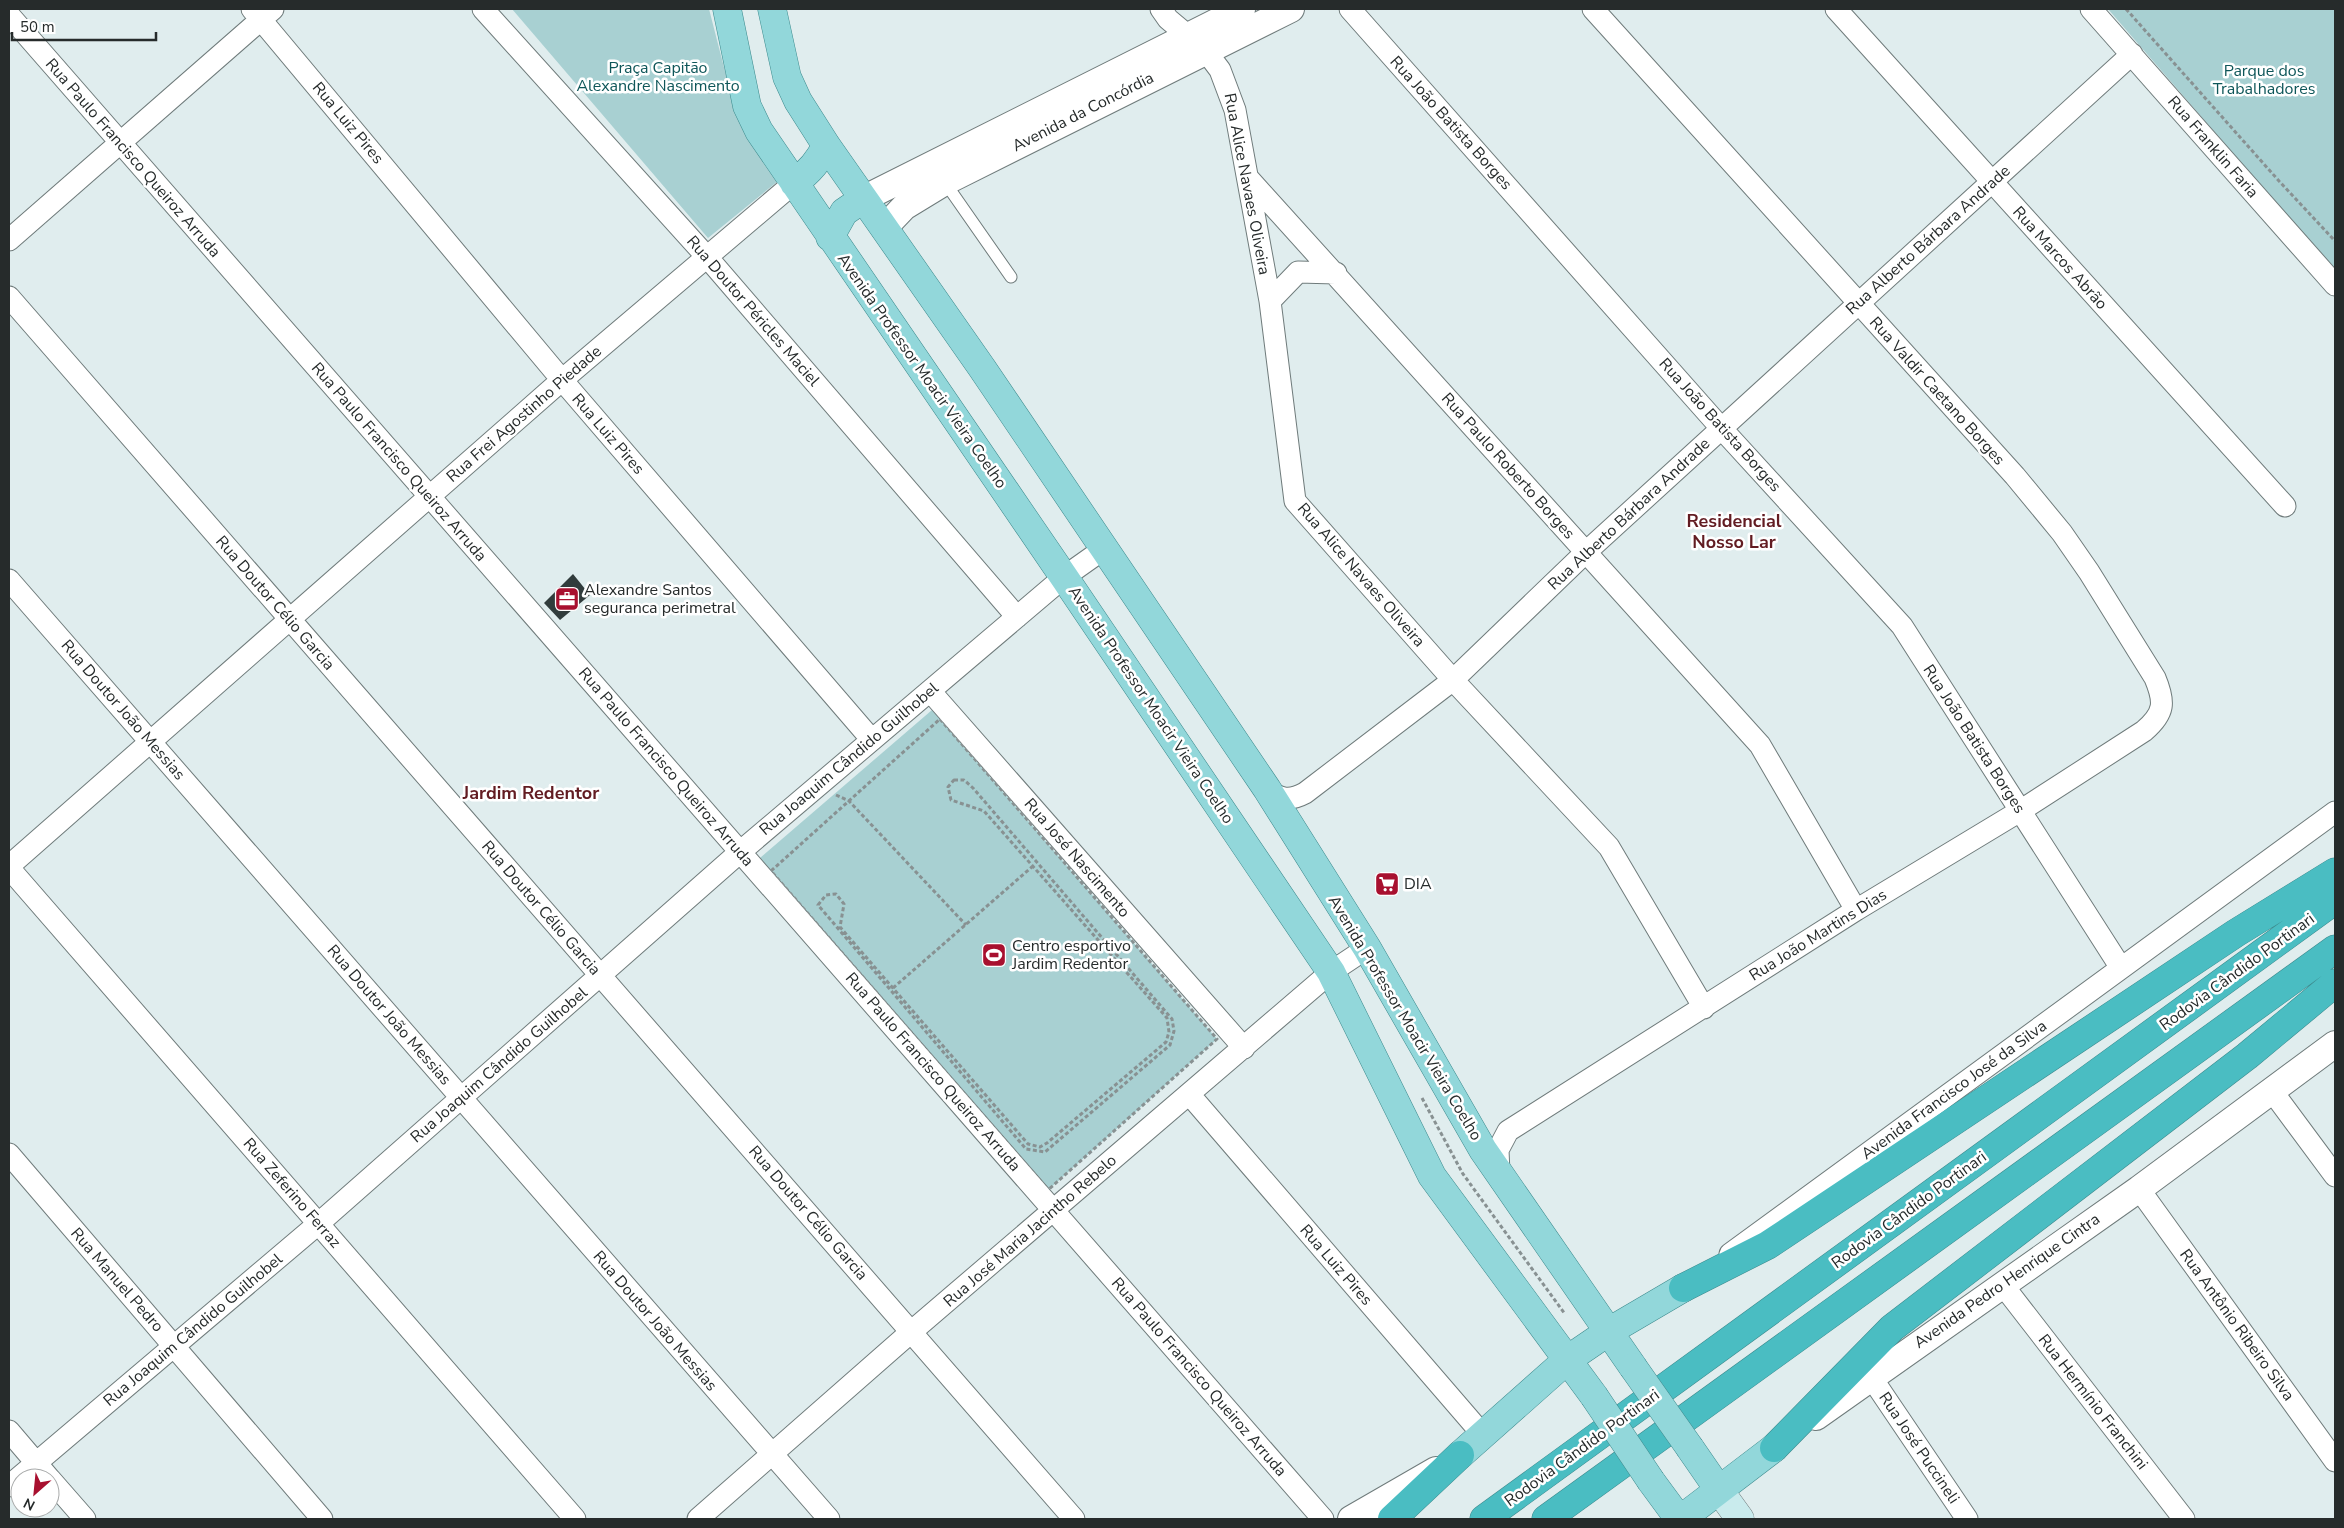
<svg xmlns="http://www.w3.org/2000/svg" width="2344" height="1528" viewBox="0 0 2344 1528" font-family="'Nunito Sans',sans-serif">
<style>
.green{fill:#a8d0d2}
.building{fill:#313c3c}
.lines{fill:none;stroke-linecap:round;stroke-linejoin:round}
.service-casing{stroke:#6f7b7b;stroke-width:13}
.minor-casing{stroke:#6f7b7b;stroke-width:23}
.tertiary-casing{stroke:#6f7b7b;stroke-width:28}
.secondary-casing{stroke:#6f7b7b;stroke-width:29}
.primary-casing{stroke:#3d8a8d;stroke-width:29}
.motorway-casing{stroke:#3d8a8d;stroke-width:29}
.path{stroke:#889192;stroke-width:3;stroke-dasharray:4 2.5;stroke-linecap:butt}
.service{stroke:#fff;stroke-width:11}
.minor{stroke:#fff;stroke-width:21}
.tertiary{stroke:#fff;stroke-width:26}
.secondary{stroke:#c9ebed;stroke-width:28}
.primary{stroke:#92d7da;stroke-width:28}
.motorway{stroke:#4abdc2;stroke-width:28}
.primary-bridge-casing{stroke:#3d8a8d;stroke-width:29;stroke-linecap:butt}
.primary-bridge{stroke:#92d7da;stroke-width:28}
.labels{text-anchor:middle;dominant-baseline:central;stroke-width:5;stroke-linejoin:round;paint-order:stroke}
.park-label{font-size:16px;fill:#0e5659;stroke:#fff}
.street-label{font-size:16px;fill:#262b2b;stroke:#fff}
.poi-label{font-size:16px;fill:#262b2b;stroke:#fff;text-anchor:start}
.neighbourhood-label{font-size:18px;font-weight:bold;fill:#621c22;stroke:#fff}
</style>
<rect width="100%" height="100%" fill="#e0edee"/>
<path class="green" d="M512,9h197l27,105 42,67 -70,57z
M2108,9h227v262z
M932,710l285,329 -169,151 -288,-332z"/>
<path class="building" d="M573,574l17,21 -30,25 -16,-17z"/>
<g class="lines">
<defs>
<path id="service" d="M944,181l67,96"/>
<path id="minor" d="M252,9l310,371 310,360
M483,9l224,248 310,360
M1161,9l7,10 37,31 15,20 15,40 35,191 25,200 158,179 156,167 95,161
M1350,9l371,419 181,198 219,342
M1836,9l449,497
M2091,9l244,276
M9,15l1314,1504
M1248,178l512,567 96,165
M9,240l264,-231
M9,297l1065,1222
M1270,301l28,-29 38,1
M9,580l820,939
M930,691l314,357
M1267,789c13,11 23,12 38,4l148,-113 132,-127 547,-499
M9,866l553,-486 232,-197
M9,868l566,651
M2272,1091l63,85
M1189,1094l294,341
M9,1154l313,365
M1499,1173l-1,-23 10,-19 348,-221 164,-99 124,-80c21,-18 21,-29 11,-53l-66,-106 -27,-39 -47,-57 -422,-467
M2139,1189l196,272
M1730,1254l605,-442
M2002,1284l182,235
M1871,1377l96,142
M9,1431l40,47
M50,1479l35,40
M9,1486l309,-262 422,-372 324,-275 41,-29
M698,1519l213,-187 420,-360 36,-24"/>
<path id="tertiary" d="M863,199l379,-190
M884,228l20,-21 41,-25 346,-173
M1816,1417l323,-228 196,-145
M1351,1519l85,-49"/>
<path id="secondary" d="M1719,1490l21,29"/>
<path id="primary" d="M727,9l20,97 12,25 305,446 267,395 101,204 162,220
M772,9l15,68 11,24 28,44 156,223 285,421 100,159 116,202 150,217
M794,183c14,-10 25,-21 32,-38
M830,237l14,-25 19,-13
M1690,1448l29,42
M1460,1455l107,-95 41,-28 75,-44
M1651,1481l28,38
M1681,1519l93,-71"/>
<path id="motorway" d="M1683,1288l85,-43 468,-312 99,-61
M1774,1448l118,-120 355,-272 88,-73
M1392,1519l68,-64
M1484,1519l851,-619
M1546,1519l789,-570"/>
</defs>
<use href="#service" class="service-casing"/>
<use href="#minor" class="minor-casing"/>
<use href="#tertiary" class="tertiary-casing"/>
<use href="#secondary" class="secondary-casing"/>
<use href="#primary" class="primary-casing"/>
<use href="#motorway" class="motorway-casing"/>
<path class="path" d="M2126,9l153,172 56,60
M940,719l277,320 -169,151 -277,-319z
M954,780h10l9,8 199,231 2,12 -4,14 -125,107 -19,-3 -208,-244 8,-10 10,-1 8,10 -4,23 188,217 12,3 7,-4 119,-101 3,-10 -2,-14 -183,-207 -33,-11 -3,-13z
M836,795l13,6 117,124
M893,988l140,-122
M1422,1098l41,76 102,140"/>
<use href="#service" class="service"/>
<use href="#minor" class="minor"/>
<use href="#tertiary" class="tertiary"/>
<use href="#secondary" class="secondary"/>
<use href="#primary" class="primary"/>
<use href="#motorway" class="motorway"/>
<defs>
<path id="primary-bridge" d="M1633,1367l57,81
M1594,1396l57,85"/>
</defs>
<use href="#primary-bridge" class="primary-bridge-casing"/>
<use href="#primary-bridge" class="primary-bridge"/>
</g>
<defs>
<symbol id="office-square" viewBox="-11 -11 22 22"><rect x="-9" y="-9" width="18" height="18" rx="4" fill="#a8102f" stroke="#fff"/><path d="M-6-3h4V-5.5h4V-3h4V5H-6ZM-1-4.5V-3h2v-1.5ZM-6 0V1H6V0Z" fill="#fff"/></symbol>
<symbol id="supermarket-square" viewBox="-11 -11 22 22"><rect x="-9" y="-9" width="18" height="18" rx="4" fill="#a8102f" stroke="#fff"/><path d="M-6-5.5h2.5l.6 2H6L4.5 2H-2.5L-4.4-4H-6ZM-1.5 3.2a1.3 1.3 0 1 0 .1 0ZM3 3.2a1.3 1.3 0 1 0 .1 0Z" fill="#fff"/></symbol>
<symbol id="stadium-square" viewBox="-11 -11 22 22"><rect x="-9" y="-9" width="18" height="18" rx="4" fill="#a8102f" stroke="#fff"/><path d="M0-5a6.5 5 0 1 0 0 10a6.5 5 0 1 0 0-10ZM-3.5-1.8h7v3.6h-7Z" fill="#fff"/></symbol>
</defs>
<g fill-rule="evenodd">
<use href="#office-square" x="553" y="585" width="28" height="28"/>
<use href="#supermarket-square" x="1373" y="870" width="28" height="28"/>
<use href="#stadium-square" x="980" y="941" width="28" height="28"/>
</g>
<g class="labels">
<g class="park-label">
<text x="658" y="68">Praça Capitão<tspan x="658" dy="18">Alexandre Nascimento</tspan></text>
<text x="2264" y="71">Parque dos<tspan x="2264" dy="18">Trabalhadores</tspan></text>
</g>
<g class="street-label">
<text transform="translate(1083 112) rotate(-27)">Avenida da Concórdia</text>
<text transform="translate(348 123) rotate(50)">Rua Luiz Pires</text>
<text transform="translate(1451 123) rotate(48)">Rua João Batista Borges</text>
<text transform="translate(2213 147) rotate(49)">Rua Franklin Faria</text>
<text transform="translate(133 158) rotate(49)">Rua Paulo Francisco Queiroz Arruda</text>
<text transform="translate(1247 184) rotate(79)">Rua Alice Navaes Oliveira</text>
<text transform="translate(1928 240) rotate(-42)">Rua Alberto Bárbara Andrade</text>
<text transform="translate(2060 258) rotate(48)">Rua Marcos Abrão</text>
<text transform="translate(753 311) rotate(49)">Rua Doutor Péricles Maciel</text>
<text transform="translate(922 371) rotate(55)">Avenida Professor Moacir Vieira Coelho</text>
<text transform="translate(1937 391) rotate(48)">Rua Valdir Caetano Borges</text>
<text transform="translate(524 414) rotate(-41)">Rua Frei Agostinho Piedade</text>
<text transform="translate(1720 425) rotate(48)">Rua João Batista Borges</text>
<text transform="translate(608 434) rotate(49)">Rua Luiz Pires</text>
<text transform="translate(399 462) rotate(49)">Rua Paulo Francisco Queiroz Arruda</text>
<text transform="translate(1508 466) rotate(48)">Rua Paulo Roberto Borges</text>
<text transform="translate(1629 514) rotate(-43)">Rua Alberto Bárbara Andrade</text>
<text transform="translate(1361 575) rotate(49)">Rua Alice Navaes Oliveira</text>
<text transform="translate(275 603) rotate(49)">Rua Doutor Célio Garcia</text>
<text transform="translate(1151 705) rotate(56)">Avenida Professor Moacir Vieira Coelho</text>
<text transform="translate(123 710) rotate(49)">Rua Doutor João Messias</text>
<text transform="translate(1974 739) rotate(57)">Rua João Batista Borges</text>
<text transform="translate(849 759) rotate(-40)">Rua Joaquim Cândido Guilhobel</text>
<text transform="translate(666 767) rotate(49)">Rua Paulo Francisco Queiroz Arruda</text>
<text transform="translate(1077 858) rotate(49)">Rua José Nascimento</text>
<text transform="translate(541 908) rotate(49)">Rua Doutor Célio Garcia</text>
<text transform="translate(1818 935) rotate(-32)">Rua João Martins Dias</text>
<text transform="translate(2237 972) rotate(-36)">Rodovia Cândido Portinari</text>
<text transform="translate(389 1015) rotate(49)">Rua Doutor João Messias</text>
<text transform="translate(1405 1018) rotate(59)">Avenida Professor Moacir Vieira Coelho</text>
<text transform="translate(499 1065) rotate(-41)">Rua Joaquim Cândido Guilhobel</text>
<text transform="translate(933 1072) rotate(49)">Rua Paulo Francisco Queiroz Arruda</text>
<text transform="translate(1954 1090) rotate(-36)">Avenida Francisco José da Silva</text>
<text transform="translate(292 1193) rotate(49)">Rua Zeferino Ferraz</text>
<text transform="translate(1909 1210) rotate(-36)">Rodovia Cândido Portinari</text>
<text transform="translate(808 1213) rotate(49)">Rua Doutor Célio Garcia</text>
<text transform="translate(1030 1231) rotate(-41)">Rua José Maria Jacintho Rebelo</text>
<text transform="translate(1336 1265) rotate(49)">Rua Luiz Pires</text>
<text transform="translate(117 1280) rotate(49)">Rua Manuel Pedro</text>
<text transform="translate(2007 1281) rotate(-35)">Avenida Pedro Henrique Cintra</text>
<text transform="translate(655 1321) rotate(49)">Rua Doutor João Messias</text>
<text transform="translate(2237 1325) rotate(54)">Rua Antônio Ribeiro Silva</text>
<text transform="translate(193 1330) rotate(-40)">Rua Joaquim Cândido Guilhobel</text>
<text transform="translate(1199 1377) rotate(49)">Rua Paulo Francisco Queiroz Arruda</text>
<text transform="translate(2093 1402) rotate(52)">Rua Hermínio Franchini</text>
<text transform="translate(1582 1448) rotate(-36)">Rodovia Cândido Portinari</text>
<text transform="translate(1919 1448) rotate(56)">Rua José Puccineli</text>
</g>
<g class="poi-label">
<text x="584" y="590">Alexandre Santos<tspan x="584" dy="18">seguranca perimetral</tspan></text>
<text x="1404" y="884">DIA</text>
<text x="1012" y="946">Centro esportivo<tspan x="1012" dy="18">Jardim Redentor</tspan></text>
</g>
<g class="neighbourhood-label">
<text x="1734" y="521">Residencial<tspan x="1734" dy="21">Nosso Lar</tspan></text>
<text x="531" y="793">Jardim Redentor</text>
</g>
</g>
<rect width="2344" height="1528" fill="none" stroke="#262b2b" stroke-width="20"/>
<g transform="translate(35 1493) rotate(207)"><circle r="24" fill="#ffffff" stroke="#a8aaaa"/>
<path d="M0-4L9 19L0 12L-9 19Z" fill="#a8102f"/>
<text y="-8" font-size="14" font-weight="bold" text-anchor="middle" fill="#262b2b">N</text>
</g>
<path d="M12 32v8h144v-8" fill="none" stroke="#262b2b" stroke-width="2.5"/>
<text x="20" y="32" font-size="15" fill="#262b2b" stroke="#ffffff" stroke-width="4" paint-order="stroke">50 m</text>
</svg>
